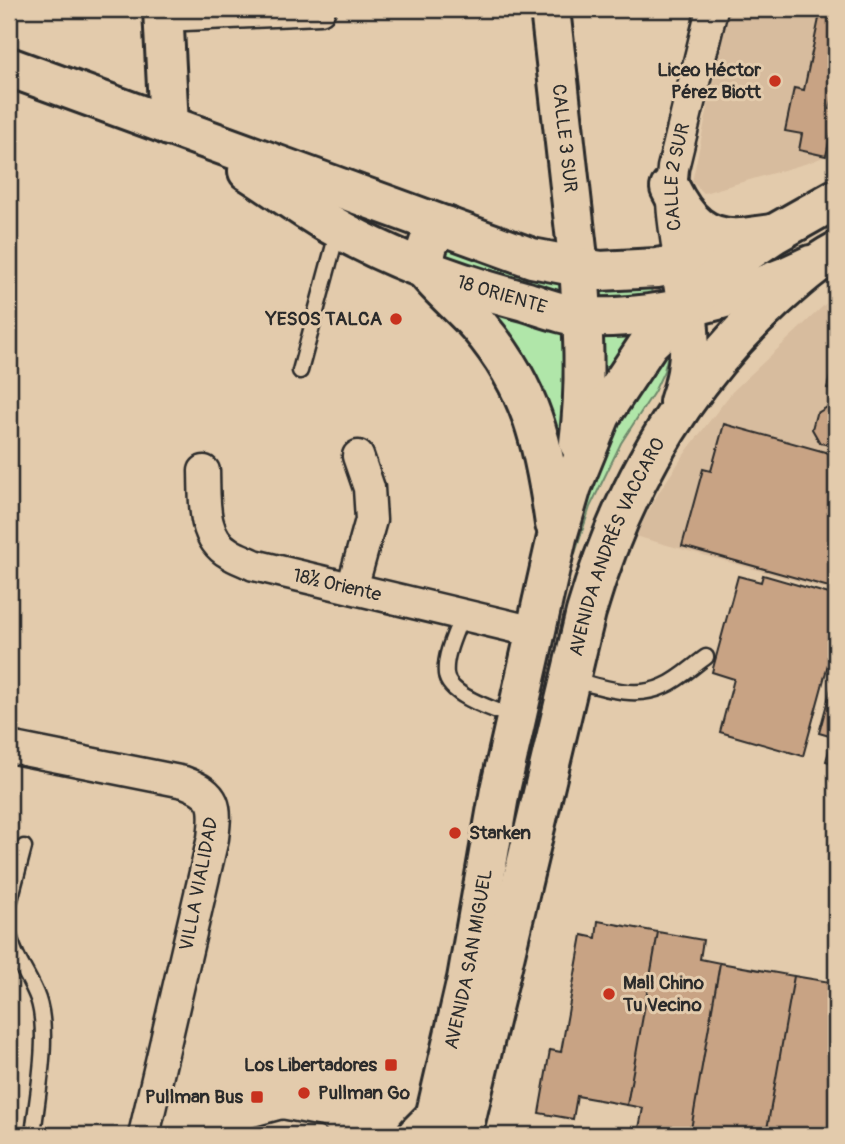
<svg xmlns="http://www.w3.org/2000/svg" width="845" height="1144" viewBox="0 0 845 1144" font-family="Pangolin,sans-serif">
<style>
.built{fill:#d7bc9e}
.green{fill:#b0e6a9;stroke:#6e886a;stroke-width:2}
.building{fill:#c8a384;stroke:#2b2b2b;stroke-width:2}
.lines{fill:none;stroke-linecap:round;stroke-linejoin:round}
.lane-casing{stroke:#2b2b2b;stroke-width:19}
.street-casing{stroke:#2b2b2b;stroke-width:35}
.secondary-casing{stroke:#2b2b2b;stroke-width:44}
.primary-casing{stroke:#2b2b2b;stroke-width:44}
.highway-casing{stroke:#2b2b2b;stroke-width:44}
.lane{stroke:#e3cbac;stroke-width:14}
.street{stroke:#e3cbac;stroke-width:30}
.secondary{stroke:#e3cbac;stroke-width:38}
.primary{stroke:#e3cbac;stroke-width:38}
.highway{stroke:#e3cbac;stroke-width:38}
.poi-dot{fill:#c8321e;stroke:#e3cbac;stroke-width:2.5}
.labels{text-anchor:middle;dominant-baseline:central;stroke-width:6;stroke-linejoin:round;paint-order:stroke}
.poi-label{font-size:19px;font-weight:bold;fill:#2b2b2b;stroke:#e3cbac;text-anchor:end}
.street-label{font-size:19px;fill:#2b2b2b;stroke:#e3cbac}
</style>
<rect width="100%" height="100%" fill="#e3cbac"/>
<filter id="ink" filterUnits="userSpaceOnUse"><feTurbulence type="fractalNoise" baseFrequency=".0143" numOctaves="2"/><feDisplacementMap in="SourceGraphic" scale="14" xChannelSelector="R" yChannelSelector="G"/><feConvolveMatrix kernelMatrix="1 2 1 2 8 2 1 2 1" color-interpolation-filters="sRGB"/></filter>
<g filter="url(#ink)">
<path class="built" d="M729,9h107v143l-28,11 -104,30 -12,-11z
M836,294v298l-201,-56 24,-44 29,-43 44,-57z"/>
<path class="green" d="M439,243l211,39 4,25 -61,81 -29,33 -5,19 -129,-185z
M673,334l-9,37 -10,21 -33,51 -31,64 -21,65 22,-108z"/>
<path class="building" d="M821,9h15v73l-6,27 6,2 -10,45 -27,-6 3,-16 -17,-3 9,-43 10,2z
M836,354v37l-9,-3z
M829,406h7l-1,40 -15,-3 -8,-14 4,-15z
M724,424l112,31v134l-154,-43 21,-77 8,2z
M763,575l73,21v39l-33,121 -83,-24 14,-53 -22,-7 26,-96 23,6z
M836,670v94l-10,-3 7,-24 -14,-4z
M598,921l60,11 -31,173 -50,-9 -4,23 -34,-6 11,-63 11,2 21,-117 14,3z
M658,932l45,8 -3,19 20,4 -30,172 -52,-2 5,-25 -16,-3z
M720,963l74,13 -28,159h-76z
M794,976l42,7v152h-70z"/>
<g class="lines">
<defs>
<path id="lane" d="M300,371l38,-141
M462,615c-6,17 -18,40 -16,59 2,22 49,36 68,43
M571,679c30,8 64,21 93,7 15,-6 29,-20 42,-29
M9,904l15,-57
M9,934c4,23 21,42 29,65 12,35 -1,98 -5,136
M257,1135l26,-7 36,7"/>
<g id="street">
<path d="M163,16l157,-7"/>
<path id="s1" d="M680,264c-5,-33 -11,-64 -7,-96l39,-159"/>
<path d="M204,471c1,27 -3,66 25,82 7,5 17,8 25,12l281,67"/>
<path d="M352,588l19,-68 -2,-32 -11,-32"/>
<path d="M9,747l175,35c33,12 33,24 29,56l-69,297"/>
</g>
<g id="secondary">
<path d="M163,9l6,117"/>
<path id="s2" d="M550,9l29,258"/>
<path d="M9,67l523,191 68,13 57,-3 23,-4 62,-26 30,-4"/>
<path id="s3" d="M248,171c27,17 53,36 80,52 61,36 128,60 196,78 20,6 42,15 62,16 73,3 160,-20 225,-52"/>
<path d="M670,188c16,32 34,53 72,50"/>
</g>
<g id="primary">
<path d="M446,226c-19,11 -21,23 -21,44 16,20 36,36 53,55 54,63 66,120 77,199"/>
<path d="M579,267c4,58 8,118 0,176"/>
<path d="M679,402c18,-49 9,-88 1,-138"/>
<path id="s4" d="M431,1135l36,-156 33,-189 57,-253 15,-51 29,-71 48,-72 38,-36 42,-43 45,-30 62,-35"/>
<path id="s5" d="M462,1135l124,-523c35,-120 94,-225 187,-311 19,-17 40,-37 63,-49"/>
</g>
<path id="highway" d="M417,1135l18,-18"/>
</defs>
<use href="#lane" class="lane-casing"/>
<use href="#street" class="street-casing"/>
<use href="#secondary" class="secondary-casing"/>
<use href="#primary" class="primary-casing"/>
<use href="#highway" class="highway-casing"/>
<use href="#lane" class="lane"/>
<use href="#street" class="street"/>
<use href="#secondary" class="secondary"/>
<use href="#primary" class="primary"/>
<use href="#highway" class="highway"/>
</g>
</g>
<g class="poi-dot">
<circle cx="775" cy="81" r="7"/>
<circle cx="396" cy="319" r="7"/>
<circle cx="455" cy="833" r="7"/>
<circle cx="609" cy="994" r="7"/>
<rect x="384" y="1058" width="14" height="14" rx="3.5"/>
<circle cx="304" cy="1093" r="7"/>
<rect x="250" y="1090" width="14" height="14" rx="3.5"/>
</g>
<g class="labels">
<g class="poi-label">
<text x="761" y="70">Liceo Héctor<tspan x="761" dy="22">Pérez Biott</tspan></text>
<text x="382" y="319">YESOS TALCA</text>
<text x="469" y="833" text-anchor="start">Starken</text>
<text x="623" y="983" text-anchor="start">Mall Chino<tspan x="623" dy="22">Tu Vecino</tspan></text>
<text x="377" y="1065">Los Libertadores</text>
<text x="318" y="1093" text-anchor="start">Pullman Go</text>
<text x="243" y="1097">Pullman Bus</text>
</g>
<g class="street-label">
<text stroke="none"><textPath href="#s2" startOffset="130">CALLE 3 SUR</textPath></text>
<text stroke="none"><textPath href="#s1" startOffset="88">CALLE 2 SUR</textPath></text>
<text stroke="none"><textPath href="#s3" startOffset="284">18 ORIENTE</textPath></text>
<text stroke="none"><textPath href="#s5" startOffset="609">AVENIDA ANDRÉS VACCARO</textPath></text>
<text transform="translate(337 585) rotate(13)">18½ Oriente</text>
<text transform="translate(199 884) rotate(-79)">VILLA VIALIDAD</text>
<text stroke="none"><textPath href="#s4" startOffset="180">AVENIDA SAN MIGUEL</textPath></text>
</g>
</g>
<rect width="845" height="1144" fill="none" stroke="#e3cbac" stroke-width="35"/>
<rect x="18" y="18" width="810" height="1109" fill="none" stroke="#2b2b2b" stroke-width="2.5" filter="url(#ink)"/>
</svg>
